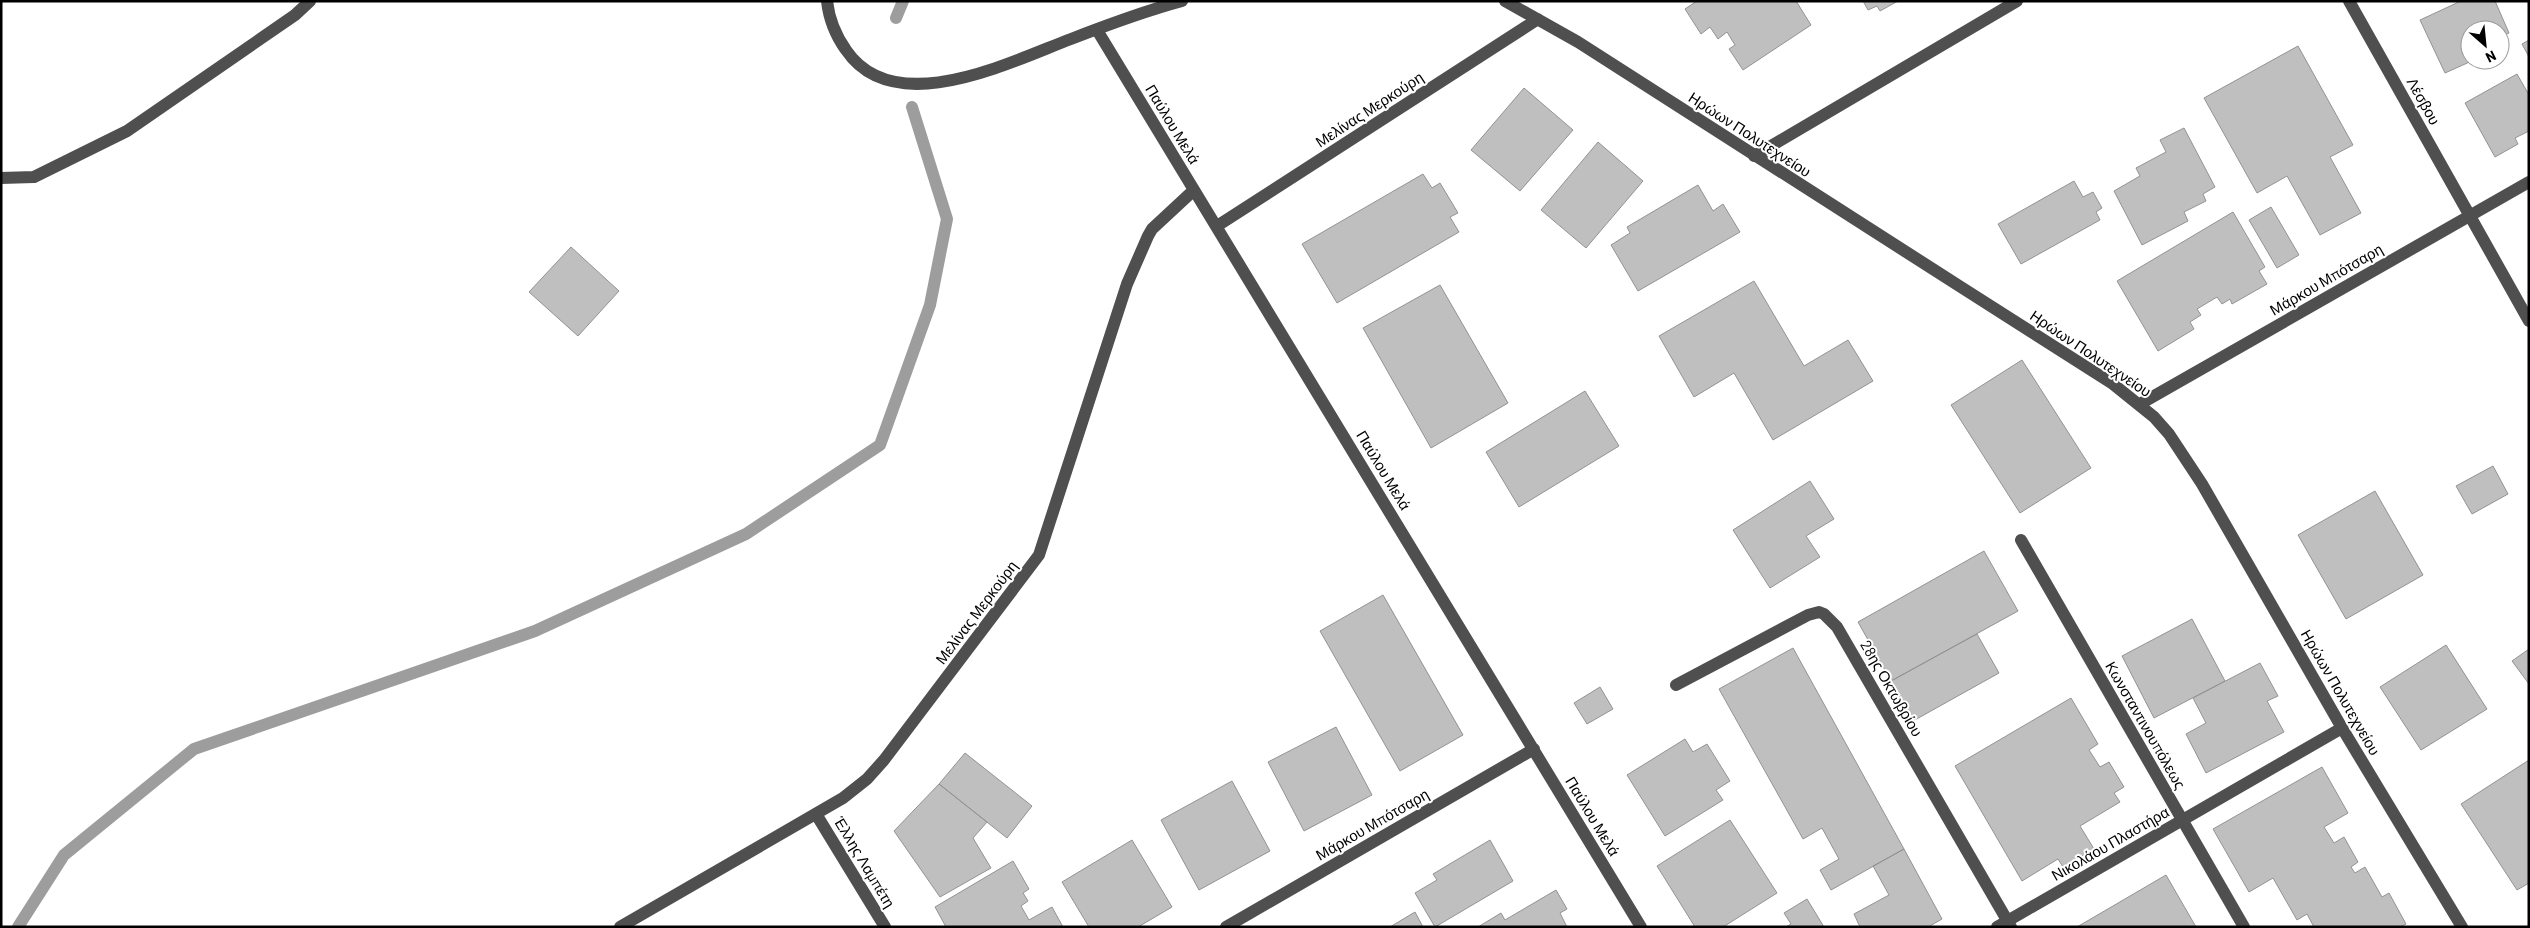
<svg xmlns="http://www.w3.org/2000/svg" width="2530" height="928" viewBox="0 0 2530 928" font-family="Barlow,sans-serif">
<style>
.lines{fill:none;stroke-linecap:round;stroke-linejoin:round}
.stream{stroke:#9d9d9d;stroke-width:12}
.building{fill:#bfbfbf;stroke:#939393}
.minor{stroke:#4f4f4f;stroke-width:12}
.labels{text-anchor:middle;dominant-baseline:central;stroke-width:4;stroke-linejoin:round;paint-order:stroke}
.street-label{font-size:15px;fill:#000;stroke:#fff}
</style>
<rect width="100%" height="100%" fill="#fff"/>
<g class="lines">
<path class="stream" d="M896,18l7,-17
M18,927l46,-72 130,-106 341,-118 211,-97 134,-89 50,-140 17,-86 -35,-112"/>
</g>
<path class="building" d="M1697,1h99l15,24 -68,45 -14,-21 6,-4 -8,-13 -9,7 -8,-12 -9,7 -16,-25z
M1863,1h35l-18,10 -3,-5 -9,4z
M2461,1h34l14,32 -9,4v-7h-30v30h4l-29,13 -25,-53z
M2529,40v17l-7,-13z
M2298,46l55,99 -23,12 31,56 -41,22 -33,-59 -30,17 -53,-95z
M2517,74l12,21v36l-14,7 3,6 -23,13 -30,-54z
M1524,88l49,42 -53,61 -49,-41z
M2184,128l31,59 -12,7 3,7 -22,11 4,9 -46,24 -28,-54 26,-15 -4,-8 30,-16 -6,-12z
M1598,142l45,39 -57,67 -45,-38z
M1423,174l9,14 8,-5 18,30 -8,4 9,15 -122,71 -35,-59z
M2074,181l9,16 10,-5 9,16 -6,4 4,8 -79,44 -23,-40z
M1698,185l15,26 10,-7 17,28 -102,59 -27,-46 19,-12 -3,-6z
M2271,207l28,48 -22,13 -28,-48z
M2233,212l32,55 -6,4 8,13 -35,20 -2,-5 -8,5 -5,-7 -20,12 4,6 -11,7 4,7 -36,22 -41,-70z
M571,247l48,44 -41,45 -49,-44z
M1754,281l50,85 44,-26 25,41 -100,59 -39,-67 -40,24 -35,-61z
M1440,285l68,118 -77,45 -68,-120z
M2022,360l69,108 -71,45 -69,-108z
M1585,391l34,55 -100,61 -33,-55z
M2493,466l15,28 -36,20 -16,-28z
M1810,481l24,38 -28,17 14,21 -50,31 -37,-58z
M2375,491l48,84 -77,44 -48,-84z
M1984,551l34,60 -127,70 -33,-59z
M1383,595l80,140 -63,36 -80,-140z
M2192,619l33,62 -71,37 -32,-62z
M1977,634l22,39 -86,48 -22,-40z
M2446,645l41,64 -66,41 -41,-63z
M1793,648l111,201 -73,41 -11,-20 19,-11 -17,-31 -19,11 -84,-150z
M2529,649v35l-17,-23z
M2260,663l18,33 -11,5 17,31 -78,41 -20,-39 20,-11 -13,-25z
M1600,687l13,22 -26,15 -13,-21z
M2071,698l27,46 -9,6 11,17 9,-5 15,25 -10,6 6,9 -40,24 14,23 -31,18 -5,-8 -36,22 -67,-115z
M1336,727l36,68 -68,36 -36,-69z
M1685,739l8,13 14,-8 23,37 -14,9 7,10 -58,36 -38,-61z
M965,753l67,53 -25,32 -68,-54z
M2529,760v123l-12,7 -56,-86z
M2322,767l26,46 -24,14 10,16 10,-6 14,25 -7,5 4,6 10,-6 17,30 7,-4 17,31 -6,3h-86l-7,-13 -10,6 -24,-42 -24,14 -36,-63z
M1232,781l38,70 -71,39 -38,-70z
M939,784l48,38 -14,16 18,30 -51,29 -46,-66z
M1730,820l47,73 -54,34h-28l-38,-61z
M1132,840l40,67 -34,20h-49l-27,-45z
M1490,840l23,41 -78,46 -20,-34 22,-13 -4,-6z
M1904,849l38,70 -14,8h-68l-6,-13 35,-19 -16,-29z
M1013,861l16,28 -6,4 5,8 -7,5 8,14 23,-13 11,20h-117l-11,-20z
M2166,875l30,52h-119z
M1556,890l11,19 -7,4 7,14h-89l23,-14 4,7z
M1807,899l17,28h-38l5,-3 -7,-11z
M1415,912l8,15h-33z"/>
<g class="lines">
<path class="minor" d="M827,1c2,18 9,35 19,49 48,71 164,12 225,-11 36,-14 74,-28 111,-38
M1505,1l73,41 386,247 149,95 41,33 15,17 33,50 140,244 120,199
M2349,1l180,320
M1097,30l544,897
M1754,156l263,-155
M1,178l33,-1 93,-46 168,-116 15,-14
M1217,226l321,-207
M2140,404l389,-222
M2021,540l223,387
M1676,685l132,-70 11,-3 5,2 13,13 174,300
M816,814l69,113
M620,927l223,-129 24,-19 17,-19 155,-205 88,-271 21,-48 4,-7 42,-39
M1226,927l308,-178
M1997,927l345,-199"/>
</g>
<g class="labels">
<g class="street-label">
<text transform="translate(2424 101) rotate(61)">Λέσβου</text>
<text transform="translate(1369 109) rotate(-33)">Μελίνας Μερκούρη</text>
<text transform="translate(1173 124) rotate(59)">Παύλου Μελά</text>
<text transform="translate(1750 134) rotate(33)">Ηρώων Πολυτεχνείου</text>
<text transform="translate(2326 279) rotate(-30)">Μάρκου Μπότσαρη</text>
<text transform="translate(2091 353) rotate(34)">Ηρώων Πολυτεχνείου</text>
<text transform="translate(1384 470) rotate(59)">Παύλου Μελά</text>
<text transform="translate(976 612) rotate(-53)">Μελίνας Μερκούρη</text>
<text transform="translate(1892 688) rotate(60)">28ης Οκτωβρίου</text>
<text transform="translate(2341 692) rotate(60)">Ηρώων Πολυτεχνείου</text>
<text transform="translate(2146 725) rotate(60)">Κωνσταντινουπόλεως</text>
<text transform="translate(1593 816) rotate(59)">Παύλου Μελά</text>
<text transform="translate(1372 824) rotate(-30)">Μάρκου Μπότσαρη</text>
<text transform="translate(2110 843) rotate(-30)">Νικολάου Πλαστήρα</text>
<text transform="translate(865 862) rotate(59)">Έλλης Λαμπέτη</text>
</g>
</g>
<rect width="2530" height="928" fill="none" stroke="#000000" stroke-width="5"/>
<g transform="translate(2485 45) rotate(153)"><circle r="24" fill="#ffffff" stroke="#999999"/>
<path d="M0-4L9 19L0 12L-9 19Z" fill="#000000"/>
<text y="-8" font-size="14" font-weight="bold" text-anchor="middle" fill="#000000">N</text>
</g>
</svg>
